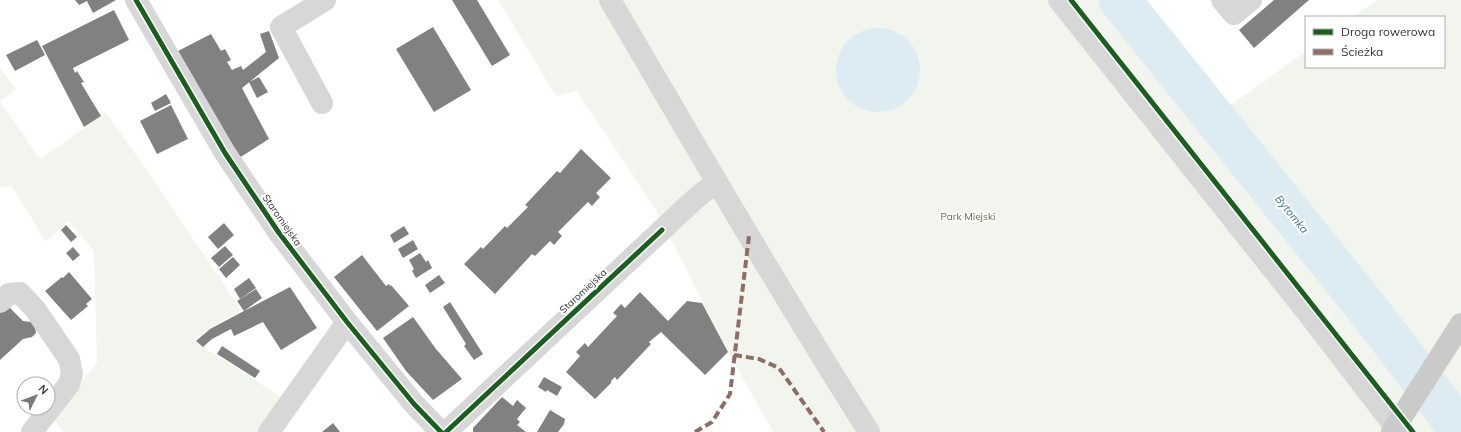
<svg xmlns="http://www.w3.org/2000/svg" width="1461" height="432" viewBox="0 0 1461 432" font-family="Mulish,sans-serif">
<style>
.green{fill:#f1f5ed}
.water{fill:#ddebf3}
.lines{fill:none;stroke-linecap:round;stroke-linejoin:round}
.river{stroke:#ddebf3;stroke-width:42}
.building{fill:#818181}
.minor{stroke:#d7d7d7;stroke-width:22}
.major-bridge{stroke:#cacaca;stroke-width:22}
.quiet{stroke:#8d6e63;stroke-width:4;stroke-dasharray:8 4;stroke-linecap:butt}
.cycleway-casing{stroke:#fff;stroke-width:8}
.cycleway{stroke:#1b5e20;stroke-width:5}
.labels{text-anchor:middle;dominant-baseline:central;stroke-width:4;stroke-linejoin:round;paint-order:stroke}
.park-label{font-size:10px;fill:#56703f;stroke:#fff}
.street-label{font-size:10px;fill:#333;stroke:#fff}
.water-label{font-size:11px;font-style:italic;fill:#3f7597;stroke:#fff}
</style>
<rect width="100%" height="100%" fill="#fff"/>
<path class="green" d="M498,0h603l233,295 105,137h-666l-41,-73 -75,-147 -80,-121 -21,5z
M1377,0h84v408l-237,-298 82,-59v16h138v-50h-91z
M0,68l16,21 -16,12 40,58 66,-46 48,67 87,130 -33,18 -14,13 87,56 -24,35h-193l-12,-15 45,-54 -3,-112 -26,-30 -22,21 -35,-57 -11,3z"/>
<path class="water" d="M836 70a42 42 0 1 1 84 0a42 42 0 1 1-84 0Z"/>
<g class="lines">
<path class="river" d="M1120,0l249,311 92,120"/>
</g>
<path class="building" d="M75,0h41l-23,13 -6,-12 -8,4z
M452,0h25l33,55 -18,11z
M1274,0h35l-55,48 -15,-18z
M114,10l15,30 -56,28 2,5 2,-2 7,11 -3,1 20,33 -17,11 -42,-81z
M433,27l38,63 -37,22 -38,-63z
M269,31l10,27 -37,30 27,51 -30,19 -61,-107 33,-17 10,17 4,-2 6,11 -4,2 5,8 9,-4 2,4 23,-18 -6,-18z
M37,40l8,15 -30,16 -9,-16z
M259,77l9,15 -11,6 -8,-16z
M166,94l5,9 -16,8 -4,-8z
M171,105l17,34 -31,15 -17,-33z
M581,149l30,29 -15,15 4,4 -8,9 -4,-4 -30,30 4,4 -8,9 -4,-4 -15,15 -3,-2 -37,40 -31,-30 17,-17 2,2 22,-23 2,2 21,-21 -3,-2 32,-34 3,2z
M224,223l10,12 -16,14 -10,-12z
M66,225l11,12 -6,5 -10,-12z
M404,226l5,8 -15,9 -4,-8z
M413,240l5,9 -15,9 -5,-9z
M225,246l8,9 -14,12 -8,-9z
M73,247l7,8 -7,6 -7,-8z
M420,253l6,9 2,-2 4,8 -16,10 -4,-7 2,-2 -5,-9z
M362,255l24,31 3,-2 1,2 1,-1 18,21 -32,25 -43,-54z
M233,257l7,8 -14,13 -7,-9z
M69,272l23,27 -6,5 2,2 -17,14 -26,-29 17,-14 1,1z
M439,275l6,8 -15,10 -5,-8z
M249,278l7,10 -16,11 -6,-10z
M290,287l27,41 -36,22 -18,-28 -29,14 -3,-7 -19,10 -9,8 -7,-6 14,-12 34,-18 -7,-10 19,-12 6,9 -18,13z
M640,292l28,29 19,-20 15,2 26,49 -23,23 -44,-43 -12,10 2,2 -34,36 -2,-3 -4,4v2l-16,16 -29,-27 14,-16 -4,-4 9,-9 3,4 29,-31 -4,-3 8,-9 4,4z
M450,302l33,52 -9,6 -10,-14 2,-2 -23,-37z
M6,304l17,17 8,1 4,5 1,6 -4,4 -9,2 -23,21v-50z
M413,317l23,32 26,30 -29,21 -27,-29 -23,-33z
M222,346l38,25 -5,7 -38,-24z
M544,377l18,10 -5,9 -10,-6 -1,2 -8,-5z
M502,397l11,9 4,-6 9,8 -9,11 3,3 -3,3 9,7h-53v-4z
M550,410l15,9 -1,5 -6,8h-21z
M333,423l7,9h-18z"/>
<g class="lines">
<path class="minor" d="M136,0l89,153 54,80 68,89 67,82 27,28
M610,0c85,145 169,290 259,432
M1059,0l251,316 89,116
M1222,0l12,14 17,-14
M322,103l-41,-76 44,-27
M0,302l9,-8 11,-1 15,16 34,50 3,14 -3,11 -37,48
M269,432l78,-110
M446,432l249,-233 21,-17"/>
<path class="major-bridge" d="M1392,432l69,-108"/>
<path class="quiet" d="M734,355l25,4 20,9 45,64
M695,432l17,-10 18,-28 19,-158"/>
<defs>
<path id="cycleway" d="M136,0l89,153 54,80 68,89 67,82 27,28
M1071,0l342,432
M446,432l216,-202"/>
</defs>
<use href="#cycleway" class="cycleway-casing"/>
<use href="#cycleway" class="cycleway"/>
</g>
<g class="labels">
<g class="park-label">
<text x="968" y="216">Park Miejski</text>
</g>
<g class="street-label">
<text transform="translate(282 220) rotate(55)">Staromiejska</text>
<text transform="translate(583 291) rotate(-43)">Staromiejska</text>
</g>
<g class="water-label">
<text transform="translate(1292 214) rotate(51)">Bytomka</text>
</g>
</g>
<rect x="1305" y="16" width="140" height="52" fill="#ffffff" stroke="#adadad"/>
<rect x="1313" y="29" width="20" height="6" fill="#1b5e20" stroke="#adadad"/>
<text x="1341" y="36" font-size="12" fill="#333333">Droga rowerowa</text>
<rect x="1313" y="49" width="20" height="6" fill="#8d6e63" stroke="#adadad"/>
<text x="1341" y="56" font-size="12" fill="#333333">Ścieżka</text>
<g transform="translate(36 396) rotate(48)"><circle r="19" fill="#ffffff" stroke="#adadad"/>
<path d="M0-3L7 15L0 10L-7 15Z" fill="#7a7a7a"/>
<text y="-6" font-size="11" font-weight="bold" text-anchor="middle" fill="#333333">N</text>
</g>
</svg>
